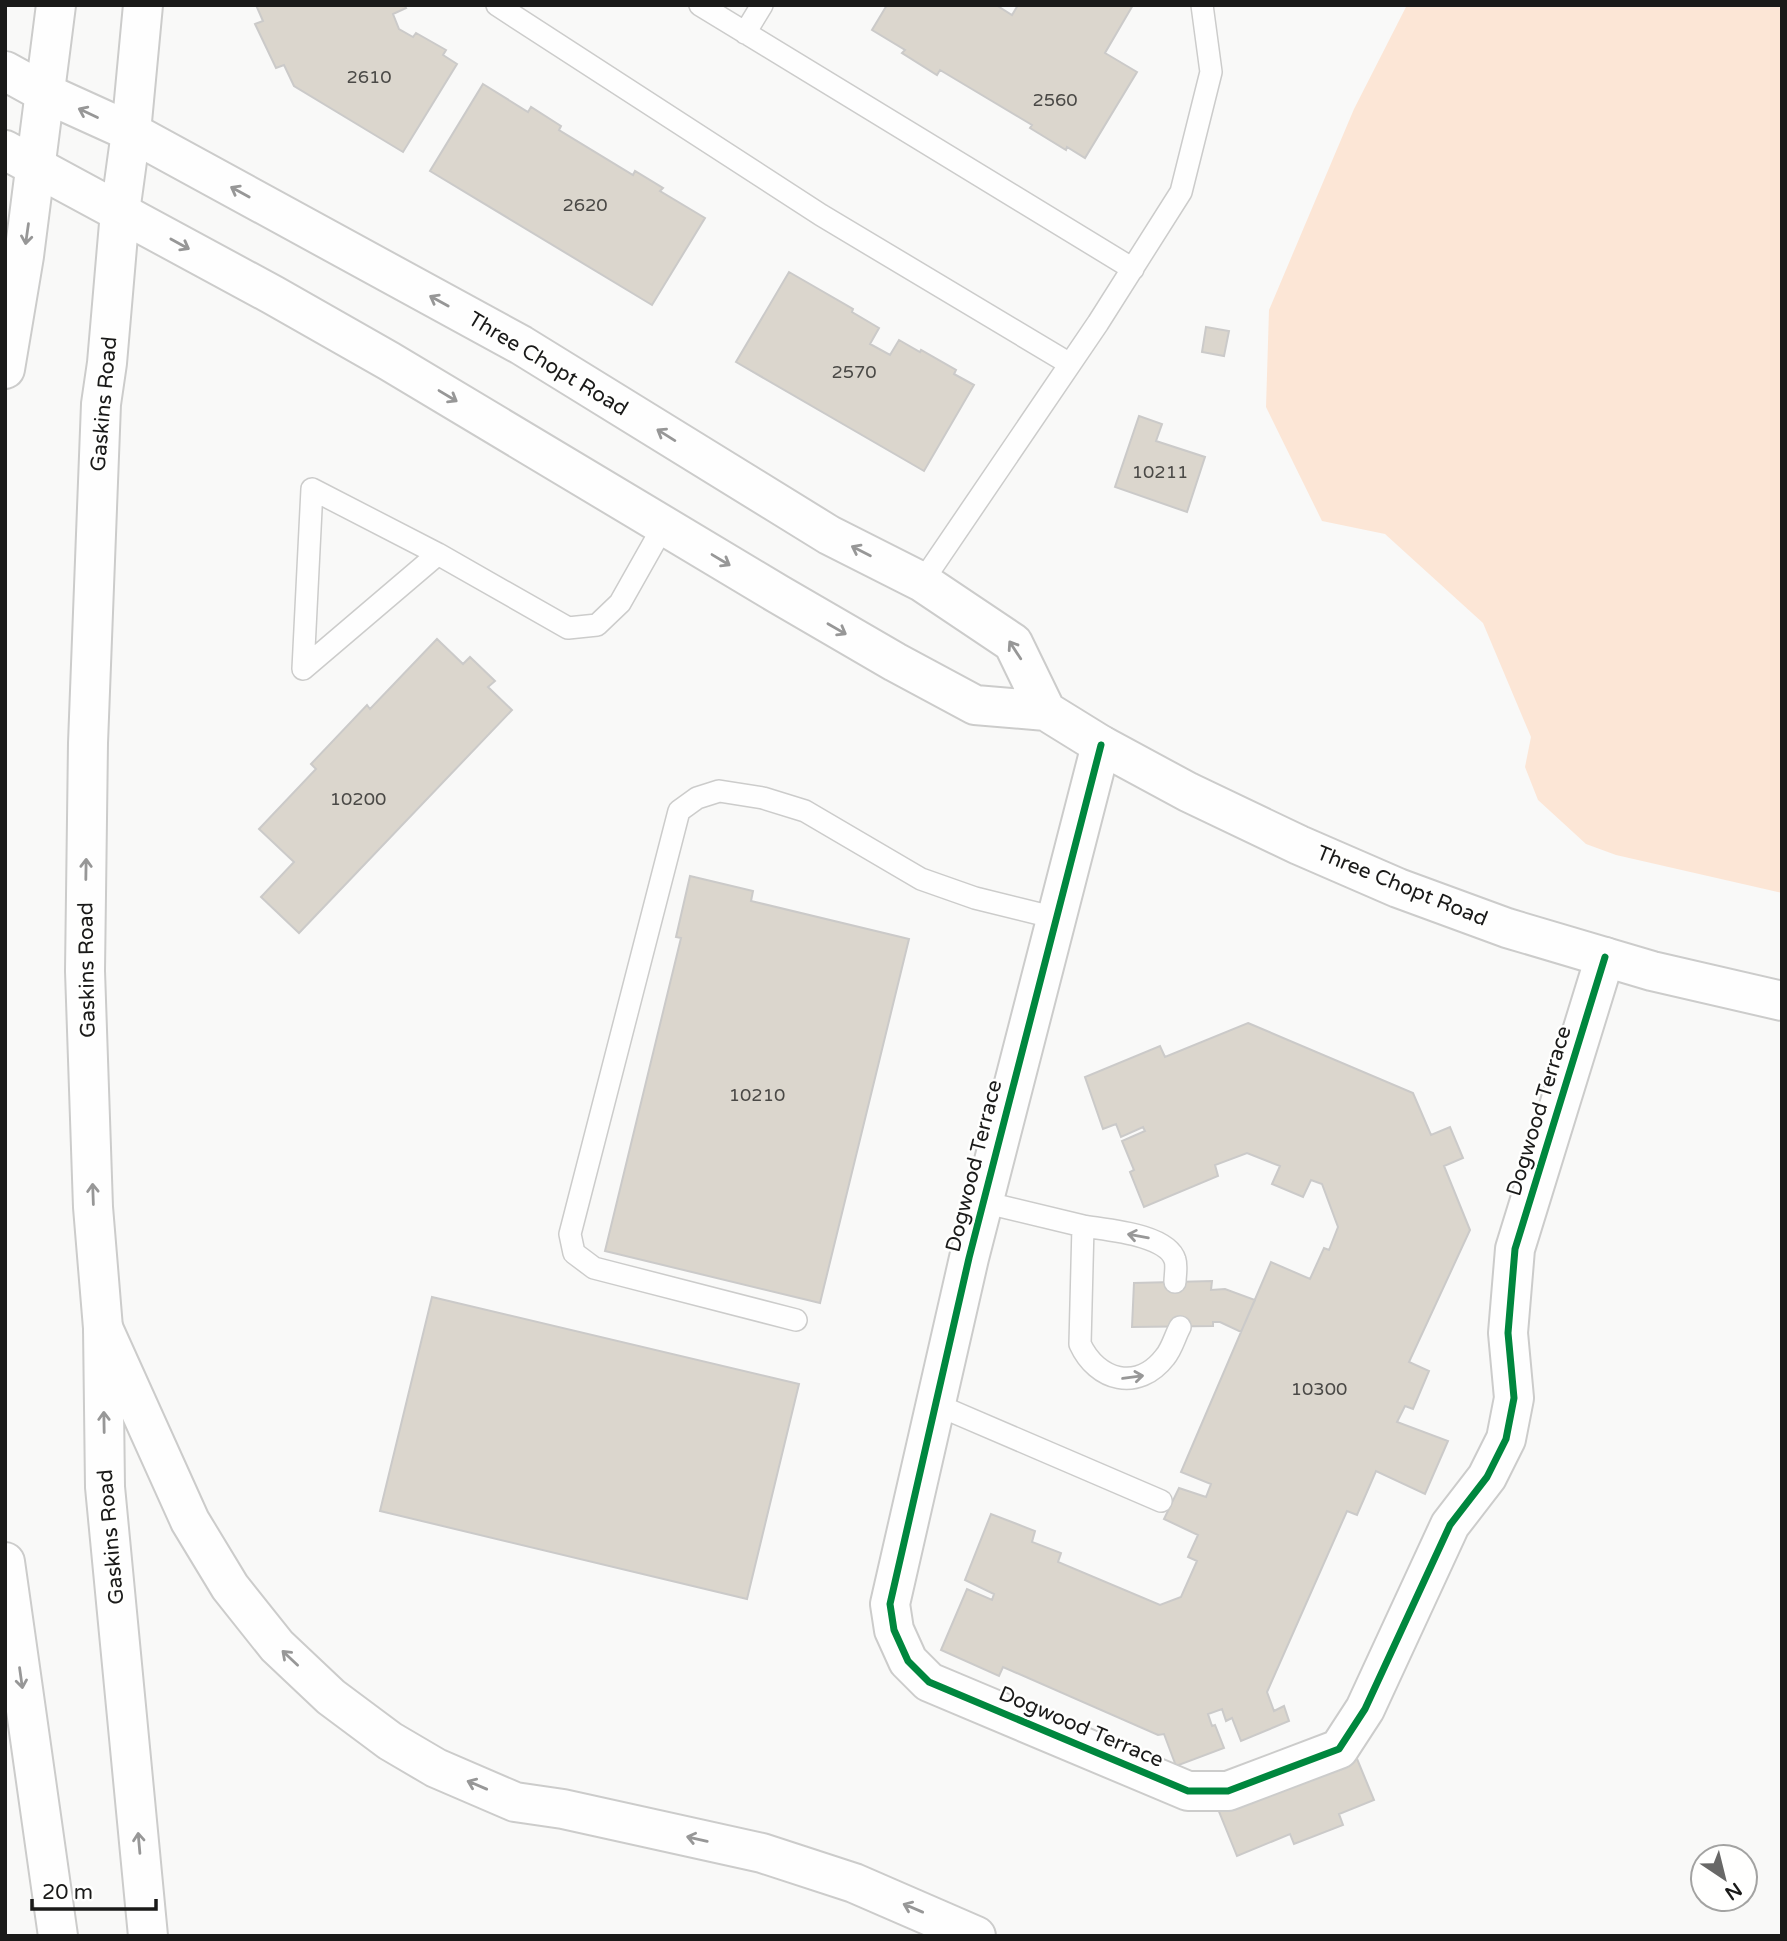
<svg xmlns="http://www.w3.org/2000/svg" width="1787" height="1941" viewBox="0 0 1787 1941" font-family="'Varela Round',sans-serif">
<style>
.green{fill:#fce6d6}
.building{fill:#dbd6cd;stroke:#cbcac9;stroke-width:2}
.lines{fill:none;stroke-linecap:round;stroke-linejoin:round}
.service-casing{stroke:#cccccb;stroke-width:24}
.minor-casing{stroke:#cccccb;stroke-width:42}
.secondary-casing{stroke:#cccccb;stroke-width:42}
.primary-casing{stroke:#cccccb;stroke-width:42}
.motorway-casing{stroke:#cccccb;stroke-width:42}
.service{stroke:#fefefe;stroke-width:21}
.minor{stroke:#fefefe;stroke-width:38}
.secondary{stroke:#fefefe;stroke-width:38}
.primary{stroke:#fefefe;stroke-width:38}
.motorway{stroke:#fefefe;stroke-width:38}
.cycleway-casing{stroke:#fffffe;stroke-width:11}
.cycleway{stroke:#00873e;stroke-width:7}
.oneway{stroke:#979797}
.labels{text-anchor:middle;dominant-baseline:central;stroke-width:5;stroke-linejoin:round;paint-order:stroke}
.number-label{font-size:18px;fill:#4a4946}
.street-label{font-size:21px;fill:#1a1a19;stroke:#fffffe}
</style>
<rect width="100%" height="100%" fill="#f9f9f8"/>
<path class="green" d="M1407,5h375v888l-166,-38 -30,-11 -48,-44 -13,-33 6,-30 -48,-114 -98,-89 -63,-13 -56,-114 3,-97 85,-201z"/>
<path class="building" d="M256,5h148l2,3 -13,6 6,15 14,8 3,-4 30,17 -3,5 14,9 -54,88 -109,-66 -10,-21 -8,3 -21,-44 8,-3z
M887,5h109l16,10 6,-10h115l-28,48 32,19 -52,86 -18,-11 -1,3 -36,-22 2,-3 -92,-55 -3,5 -35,-22 3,-3 -33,-20z
M483,84l45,28 3,-5 30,19 -2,4 74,45 2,-4 28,17 -3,3 45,27 -53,87 -222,-134z
M789,272l64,37 -1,3 27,16 -9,16 20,11 9,-15 21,12 1,-2 35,20 -2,4 20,11 -50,86 -188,-109z
M1206,327l23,4 -5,25 -22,-4z
M1139,416l23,8 -6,17 49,16 -18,55 -72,-25z
M437,639l26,25 7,-7 25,24 -7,6 24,23 -213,223 -38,-36 33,-35 -35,-33 57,-60 -5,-5 56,-59 3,4z
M690,876l63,15 -2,10 158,38 -89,364 -215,-52 76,-313 -5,-1z
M1248,1023l165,70 18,42 19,-8 13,31 -19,8 26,64 -61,132 20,9 -16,38 -8,-3 -8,16 51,19 -23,53 -49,-23 -19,44 -10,-4 -80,181 7,19 10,-5 5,15 -48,20 -9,-23 -6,3 -4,-12 -14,5 4,12 3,-1 9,23 -48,18 -12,-32 -6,1 -155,-68 -4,9 -58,-26 26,-61 25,11 2,-6 -29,-14 26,-66 44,17 -3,11 29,11 -3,9 102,43 21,-8 16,-36 -9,-4 10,-22 -34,-16 15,-31 27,9 5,-13 -30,-12 90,-210 39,17 14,-31 5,2 9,-23 -16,-43 -11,-4 -8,17 -31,-13 8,-18 -33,-13 -32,12 3,11 -74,31 -14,-35 4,-2 -12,-29 23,-10 -2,-4 -22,10 -5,-13 -13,5 -18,-52 75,-31 5,11z
M1212,1281l-1,9 14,-1 30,11 -14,32 -21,-10h-7v4l-81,1 2,-44z
M432,1297l367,87 -52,215 -367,-88z
M1355,1754l19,46 -35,14 4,11 -49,19 -4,-10 -53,22 -19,-47z"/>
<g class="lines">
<defs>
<path id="service" d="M497,5l324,210 249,149
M700,5l433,264
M745,33l17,-28
M438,554l-135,115 9,-180 126,65 130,74 29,-3 23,-22 44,-78
M922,582l176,-259 83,-131 30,-120 -9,-67
M983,1202l100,24
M1175,1282c0,-6 2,-16 0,-22 -8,-26 -69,-30 -92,-34l-3,118c17,37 58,48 85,13 7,-8 10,-21 15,-30
M796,1320l-202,-52 -20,-15 -4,-19 109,-423 18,-13 22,-7 44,7 42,13 116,68 54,19 81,20
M935,1404l226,97"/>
<path id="minor" d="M1101,745l-132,513 -79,346 4,26 14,31 21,21 259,109h40l111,-42 26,-40 85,-184 37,-48 19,-38 8,-41 -6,-65 7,-84 90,-292"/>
<path id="secondary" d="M5,71l40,22 86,39 390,213 308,190 93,47 91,61 33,68
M5,150l268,145 116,66 389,233 117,68 80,43 71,6 55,34 87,47 111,53 99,43 109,40 145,43 130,30"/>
<path id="primary" d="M143,5l-12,127 -11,80 -13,151 -6,41 -13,339 -3,228 8,236 10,121 2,159 43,449
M5,369l19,-113 32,-251
M5,1562l53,374"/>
<path id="motorway" d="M103,1328l87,193 40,66 47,59 54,51 59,44 46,27 79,34 48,7 199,44 92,30 122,53"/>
</defs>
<use href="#service" class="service-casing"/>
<use href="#minor" class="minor-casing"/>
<use href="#secondary" class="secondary-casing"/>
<use href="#primary" class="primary-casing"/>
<use href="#motorway" class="motorway-casing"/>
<use href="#service" class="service"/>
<use href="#minor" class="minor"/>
<use href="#secondary" class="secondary"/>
<use href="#primary" class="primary"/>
<use href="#motorway" class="motorway"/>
<defs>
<path id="cycleway" d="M1101,745l-132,513 -79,346 4,26 14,31 21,21 259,109h40l111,-42 26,-40 85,-184 37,-48 19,-38 8,-41 -6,-65 7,-84 90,-292"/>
</defs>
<use href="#cycleway" class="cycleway-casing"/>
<use href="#cycleway" class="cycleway"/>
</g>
<defs><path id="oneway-shaft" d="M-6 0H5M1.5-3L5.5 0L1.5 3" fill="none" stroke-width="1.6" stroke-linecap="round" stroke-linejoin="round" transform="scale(1.75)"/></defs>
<g class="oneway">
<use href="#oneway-shaft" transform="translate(88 113) rotate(-155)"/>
<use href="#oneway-shaft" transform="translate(240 192) rotate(-151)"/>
<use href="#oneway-shaft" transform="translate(27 234) rotate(98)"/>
<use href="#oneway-shaft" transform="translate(180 244) rotate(29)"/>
<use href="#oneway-shaft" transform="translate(439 301) rotate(-151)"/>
<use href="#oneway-shaft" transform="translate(448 396) rotate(31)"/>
<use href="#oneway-shaft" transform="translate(666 435) rotate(-148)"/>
<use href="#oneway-shaft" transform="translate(861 551) rotate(-153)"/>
<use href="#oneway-shaft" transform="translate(721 560) rotate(31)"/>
<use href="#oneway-shaft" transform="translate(837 629) rotate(30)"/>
<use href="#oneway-shaft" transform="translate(1015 650) rotate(-123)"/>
<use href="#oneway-shaft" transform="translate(86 869) rotate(-89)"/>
<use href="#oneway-shaft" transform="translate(93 1194) rotate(-92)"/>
<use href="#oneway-shaft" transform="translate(1138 1236) rotate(-170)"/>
<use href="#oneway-shaft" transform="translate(1133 1377) rotate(-8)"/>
<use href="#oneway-shaft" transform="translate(104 1422) rotate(-91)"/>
<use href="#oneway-shaft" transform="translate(290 1658) rotate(-137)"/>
<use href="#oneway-shaft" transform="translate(21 1678) rotate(82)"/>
<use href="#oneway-shaft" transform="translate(477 1785) rotate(-157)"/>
<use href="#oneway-shaft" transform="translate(697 1839) rotate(-167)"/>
<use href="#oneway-shaft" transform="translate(139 1843) rotate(-95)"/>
<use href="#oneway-shaft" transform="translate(913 1908) rotate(-157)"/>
</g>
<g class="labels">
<g class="number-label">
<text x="369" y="77">2610</text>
<text x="1055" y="100">2560</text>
<text x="585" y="205">2620</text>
<text x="854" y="372">2570</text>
<text x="1160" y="472">10211</text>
<text x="358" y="799">10200</text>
<text x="757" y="1095">10210</text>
<text x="1319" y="1389">10300</text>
</g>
<g class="street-label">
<text transform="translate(548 364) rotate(31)">Three Chopt Road</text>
<text transform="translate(104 404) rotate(-85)">Gaskins Road</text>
<text transform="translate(1402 886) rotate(22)">Three Chopt Road</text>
<text transform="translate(87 970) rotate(-91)">Gaskins Road</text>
<text transform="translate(1539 1111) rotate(-73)">Dogwood Terrace</text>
<text transform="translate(974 1166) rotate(-76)">Dogwood Terrace</text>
<text transform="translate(111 1537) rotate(-95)">Gaskins Road</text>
<text transform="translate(1081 1727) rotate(23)">Dogwood Terrace</text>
</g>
</g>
<rect width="1787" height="1941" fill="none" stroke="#1a1a19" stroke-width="14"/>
<g transform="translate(1724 1878) rotate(145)"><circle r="33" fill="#fffffe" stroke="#a3a3a2" stroke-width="2"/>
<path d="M0-5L12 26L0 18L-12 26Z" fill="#686867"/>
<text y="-10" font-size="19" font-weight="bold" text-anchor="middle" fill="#1a1a19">N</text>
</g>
<path d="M32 1899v10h124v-10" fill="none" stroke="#1a1a19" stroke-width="3.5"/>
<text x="42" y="1899" font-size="21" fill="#1a1a19" stroke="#fffffe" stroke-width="5" paint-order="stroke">20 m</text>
</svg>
